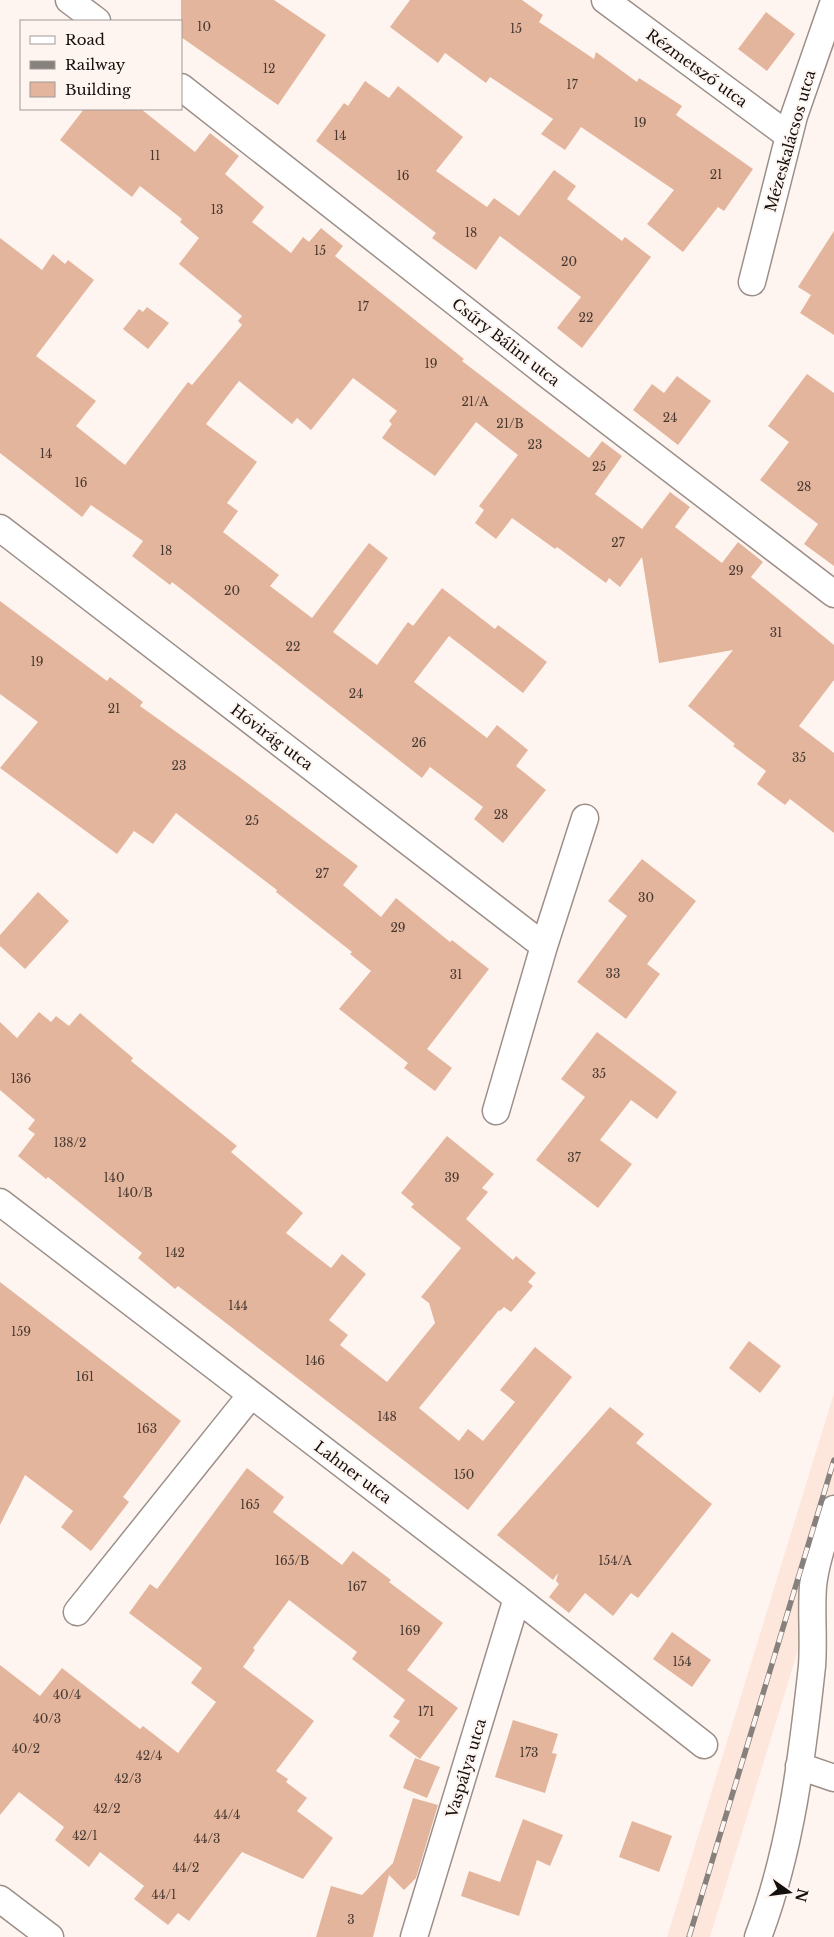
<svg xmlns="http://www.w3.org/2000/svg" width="834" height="1937" viewBox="0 0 834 1937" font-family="'Libre Baskerville',serif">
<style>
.built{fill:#fde7dc}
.building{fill:#e4b59d}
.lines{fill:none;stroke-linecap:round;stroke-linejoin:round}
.minor-casing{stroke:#9c8f89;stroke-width:29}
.minor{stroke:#fff;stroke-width:26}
.rail-casing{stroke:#87817d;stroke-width:5.5}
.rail{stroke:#fef5f1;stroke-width:4;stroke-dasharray:11;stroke-linecap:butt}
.labels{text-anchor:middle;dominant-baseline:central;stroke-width:4;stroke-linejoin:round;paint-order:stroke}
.number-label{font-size:12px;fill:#473830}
.street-label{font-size:15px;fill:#130f0c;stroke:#fef5f1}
</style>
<rect width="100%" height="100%" fill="#fef5f1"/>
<path class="built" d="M834,1393v140l-124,404h-43z"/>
<path class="building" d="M181,0h93l52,35 -48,70 -97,-68z
M410,0h112l21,15 -4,7 55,37 2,-7 41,30 2,-4 43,28 -6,9 77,54 -29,42 -6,-4 -35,45 -36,-28 27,-34 -93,-63 -16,23 -24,-16 12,-15 -63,-42 -4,6 -41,-30 -7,10 -48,-36z
M766,12l29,22 -28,37 -29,-22z
M365,81l24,17 9,-12 65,51 -27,34 51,36 7,-9 25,18 35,-46 22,16 -9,13 55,42 3,-4 26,20 -69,91 -25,-20 24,-31 -81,-61 -24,34 -44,-32 4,-5 -120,-92 28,-38 4,3z
M84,109h57l54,43 15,-19 29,23 -14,18 39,33 -12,15 39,31 12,-16 6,5 12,-14 22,18 -8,10 129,103 -2,2 127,97 13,-17 20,15 -27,38 47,35 28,-37 20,15 -15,20 47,36 16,-21 25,20 -12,15 83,68v35l-35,46 35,27v80l-44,-34 -5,6 -28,-21 9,-13 -33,-25 2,-2 -47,-38 45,-56 -74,13 -17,-106 -22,30 -11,-9 -3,5 -49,-36 -2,2 -43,-31 -16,21 -21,-16 9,-13 -5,-4 39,-51 -42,-33 -41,54 -53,-38 10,-14 -3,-3 8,-10 -44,-33 -42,52 -14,-12 -5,6 -53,-43 -33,43 51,38 -30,41 11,8 -15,21 56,43 -9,11 42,32 57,-75 19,15 -55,74 44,33 31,-43 5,4 29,-38 53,41 3,-4 49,37 -24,31 -74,-57 -35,46 73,56 10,-13 31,25 -12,16 30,24 -43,53 -29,-24 9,-12 -53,-40 -8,11 -250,-196 -2,3 -38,-29 11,-15 -52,-36 -9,12 -82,-64v-215l42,32 11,-16 12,10 3,-4 26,20 -58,76 60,45 -20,25 49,39 63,-83 4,3 50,-60 -4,-4 4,-5 -63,-52 20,-26 -19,-16 2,-3 -42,-33 -8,11 -72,-57z
M834,231v104l-34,-22 11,-18 -13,-8z
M147,307l22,16 -21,26 -25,-20 16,-20 4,3z
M807,374l27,19v173l-30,-22 14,-20 -58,-44 29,-38 -21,-16z
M677,376l34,25 -33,44 -45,-35 19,-26 12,9z
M0,601l107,80 3,-4 33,25 -3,4 98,70 120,90 -15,19 38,32 15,-19 54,44 2,-2 37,29 -62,80 25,19 -17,23 -31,-23 4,-5 -69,-54 32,-38 -21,-17 2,-2 -76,-60 1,-2 -101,-77 -23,31 -19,-13 -17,23 -117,-86 38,-46 -38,-28z
M642,859l54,42 -49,63 13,10 -34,45 -49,-37 50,-66 -19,-15z
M38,892l31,29 -44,48 -25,-23v-11z
M39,1012l12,10 5,-6 13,10 11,-13 53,45 -2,3 106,85 -6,6 72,61 -17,20 45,35 11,-14 24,20 -37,46 19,15 -8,10 47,37 48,-59 -6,-20 -8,-6 40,-49 -50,-41 3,-3 -13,-11 46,-57 47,38 -12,14 6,4 -22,27 47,41 3,-4 20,17 -8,9 5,4 -22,26 -7,-5 -4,4 -1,-1 -80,98 40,33 9,-12 15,12 32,-39 -15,-12 35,-43 37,30 -104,133 -290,-224 -3,3 -37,-31 4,-5 -94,-76 -2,2 -28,-23 17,-22 -7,-5 7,-9 -35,-30v-68l17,16z
M597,1032l80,60 -20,27 -26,-19 -31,40 32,24 -34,44 -62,-48 49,-63 -24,-18z
M0,1282l181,139 -58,76 6,5 -38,49 -30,-24 12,-16 -48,-36 -25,50z
M749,1341l32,25 -21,27 -31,-25z
M610,1407l34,27 -8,9 76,61 -74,94 -7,-5 -18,23 -28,-23 -16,20 -20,-16 10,-13 -3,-3 2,-8 -5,7 -56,-45z
M247,1468l37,29 -11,15 69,53 11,-14 38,29 -2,2 54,41 -36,47 51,38 -38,51 -31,-23 11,-15 -7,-4 12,-17 -53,-41 5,-7 -68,-52 -36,48 2,2 -12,17 71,54 -38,50 12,8 -2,3 21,16 -10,13 36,27 -30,41 -61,-27 -53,69 -11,-8 -10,12 -34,-26 10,-13 -44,-34 -11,15 -34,-27 9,-13 -45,-35 -19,23v-150l40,31 22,-28 78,61 3,-3 35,27 38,-51 -25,-19 11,-15 -73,-55 21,-29 7,5z
M672,1632l39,28 -19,27 -39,-28z
M513,1720l45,14 -6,19 5,1 -12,39 -50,-16z
M415,1758l25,9 -13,31 -24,-10z
M413,1798l25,7 -22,73 -12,12 -15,-15 -16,62h-57l15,-51 31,9 31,-32z
M523,1819l40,16 -13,31 -13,-6 -18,56 -58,-20 8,-25 31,11z
M632,1821l40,15 -13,36 -40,-15z"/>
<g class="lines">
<defs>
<path id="minor" d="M69,0l28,21
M605,0l184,136
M181,87l367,288 286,219
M752,282l42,-166 40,-115
M0,528l544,418
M496,1111l48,-165 41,-128
M0,1202l517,396 187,147
M77,1612l174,-217
M799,1766l35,12
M0,1899l50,38
M414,1937l103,-339
M758,1937c33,-87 44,-179 54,-271 2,-27 -1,-54 1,-80 3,-27 13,-52 21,-77"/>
</defs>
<use href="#minor" class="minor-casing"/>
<use href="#minor" class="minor"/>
<defs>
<path id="rail" d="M689,1937l145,-477"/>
</defs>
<use href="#rail" class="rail-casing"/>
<use href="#rail" class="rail"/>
</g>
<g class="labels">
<g class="number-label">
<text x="204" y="26">10</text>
<text x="516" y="28">15</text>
<text x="269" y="68">12</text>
<text x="572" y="84">17</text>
<text x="640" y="122">19</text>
<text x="340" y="135">14</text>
<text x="155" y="155">11</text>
<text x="716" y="174">21</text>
<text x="403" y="175">16</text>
<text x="217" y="209">13</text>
<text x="471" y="232">18</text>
<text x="320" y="250">15</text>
<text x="569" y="261">20</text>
<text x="363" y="306">17</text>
<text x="586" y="317">22</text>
<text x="431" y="363">19</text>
<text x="475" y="401">21/A</text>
<text x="670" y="417">24</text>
<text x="510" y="423">21/B</text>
<text x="535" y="444">23</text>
<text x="46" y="453">14</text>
<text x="599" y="466">25</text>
<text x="81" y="482">16</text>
<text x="804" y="486">28</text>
<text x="618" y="542">27</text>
<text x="166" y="550">18</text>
<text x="736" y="570">29</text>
<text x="232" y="590">20</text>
<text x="776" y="632">31</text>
<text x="293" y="646">22</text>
<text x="37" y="661">19</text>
<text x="356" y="693">24</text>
<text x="114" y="708">21</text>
<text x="419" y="742">26</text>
<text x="799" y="757">35</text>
<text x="179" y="765">23</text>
<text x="501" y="814">28</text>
<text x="252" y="820">25</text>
<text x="322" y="873">27</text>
<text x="646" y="897">30</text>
<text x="398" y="927">29</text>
<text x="613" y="973">33</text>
<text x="456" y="974">31</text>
<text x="599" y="1073">35</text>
<text x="21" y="1078">136</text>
<text x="70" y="1142">138/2</text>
<text x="574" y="1157">37</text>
<text x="114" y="1177">140</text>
<text x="452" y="1177">39</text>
<text x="135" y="1192">140/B</text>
<text x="175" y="1252">142</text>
<text x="238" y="1305">144</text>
<text x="21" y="1331">159</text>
<text x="315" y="1360">146</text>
<text x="85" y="1376">161</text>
<text x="387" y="1416">148</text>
<text x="147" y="1428">163</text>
<text x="464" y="1474">150</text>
<text x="250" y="1504">165</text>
<text x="292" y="1560">165/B</text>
<text x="615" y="1560">154/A</text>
<text x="357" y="1586">167</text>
<text x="410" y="1630">169</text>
<text x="682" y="1661">154</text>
<text x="67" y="1694">40/4</text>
<text x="426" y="1711">171</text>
<text x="47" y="1718">40/3</text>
<text x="26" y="1748">40/2</text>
<text x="529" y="1752">173</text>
<text x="149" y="1755">42/4</text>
<text x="128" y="1778">42/3</text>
<text x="107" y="1808">42/2</text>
<text x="227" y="1814">44/4</text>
<text x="85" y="1835">42/1</text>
<text x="207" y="1838">44/3</text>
<text x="186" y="1867">44/2</text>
<text x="164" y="1894">44/1</text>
<text x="351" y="1919">3</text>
</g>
<g class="street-label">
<text transform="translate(697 68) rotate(36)">Rézmetsző utca</text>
<text transform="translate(790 141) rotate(-74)">Mézeskalácsos utca</text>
<text transform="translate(506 342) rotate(38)">Csűry Bálint utca</text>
<text transform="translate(272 737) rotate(37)">Hóvirág utca</text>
<text transform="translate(353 1472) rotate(37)">Lahner utca</text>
<text transform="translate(466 1768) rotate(-73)">Vaspálya utca</text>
</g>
</g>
<rect x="20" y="20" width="162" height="90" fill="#fef5f1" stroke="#a09995"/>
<rect x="30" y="36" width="25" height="8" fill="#ffffff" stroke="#a09995"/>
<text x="65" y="45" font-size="15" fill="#130f0c">Road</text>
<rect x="30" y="61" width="25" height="8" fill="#87817d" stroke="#a09995"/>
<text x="65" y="70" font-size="15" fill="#130f0c">Railway</text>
<rect x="30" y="82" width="25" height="15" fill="#e4b59d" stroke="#a09995"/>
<text x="65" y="95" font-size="15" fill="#130f0c">Building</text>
<g transform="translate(789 1892) rotate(104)" stroke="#fef5f1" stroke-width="4" paint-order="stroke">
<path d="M0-4L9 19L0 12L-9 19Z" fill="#130f0c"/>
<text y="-8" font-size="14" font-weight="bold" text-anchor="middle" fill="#130f0c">N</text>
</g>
</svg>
